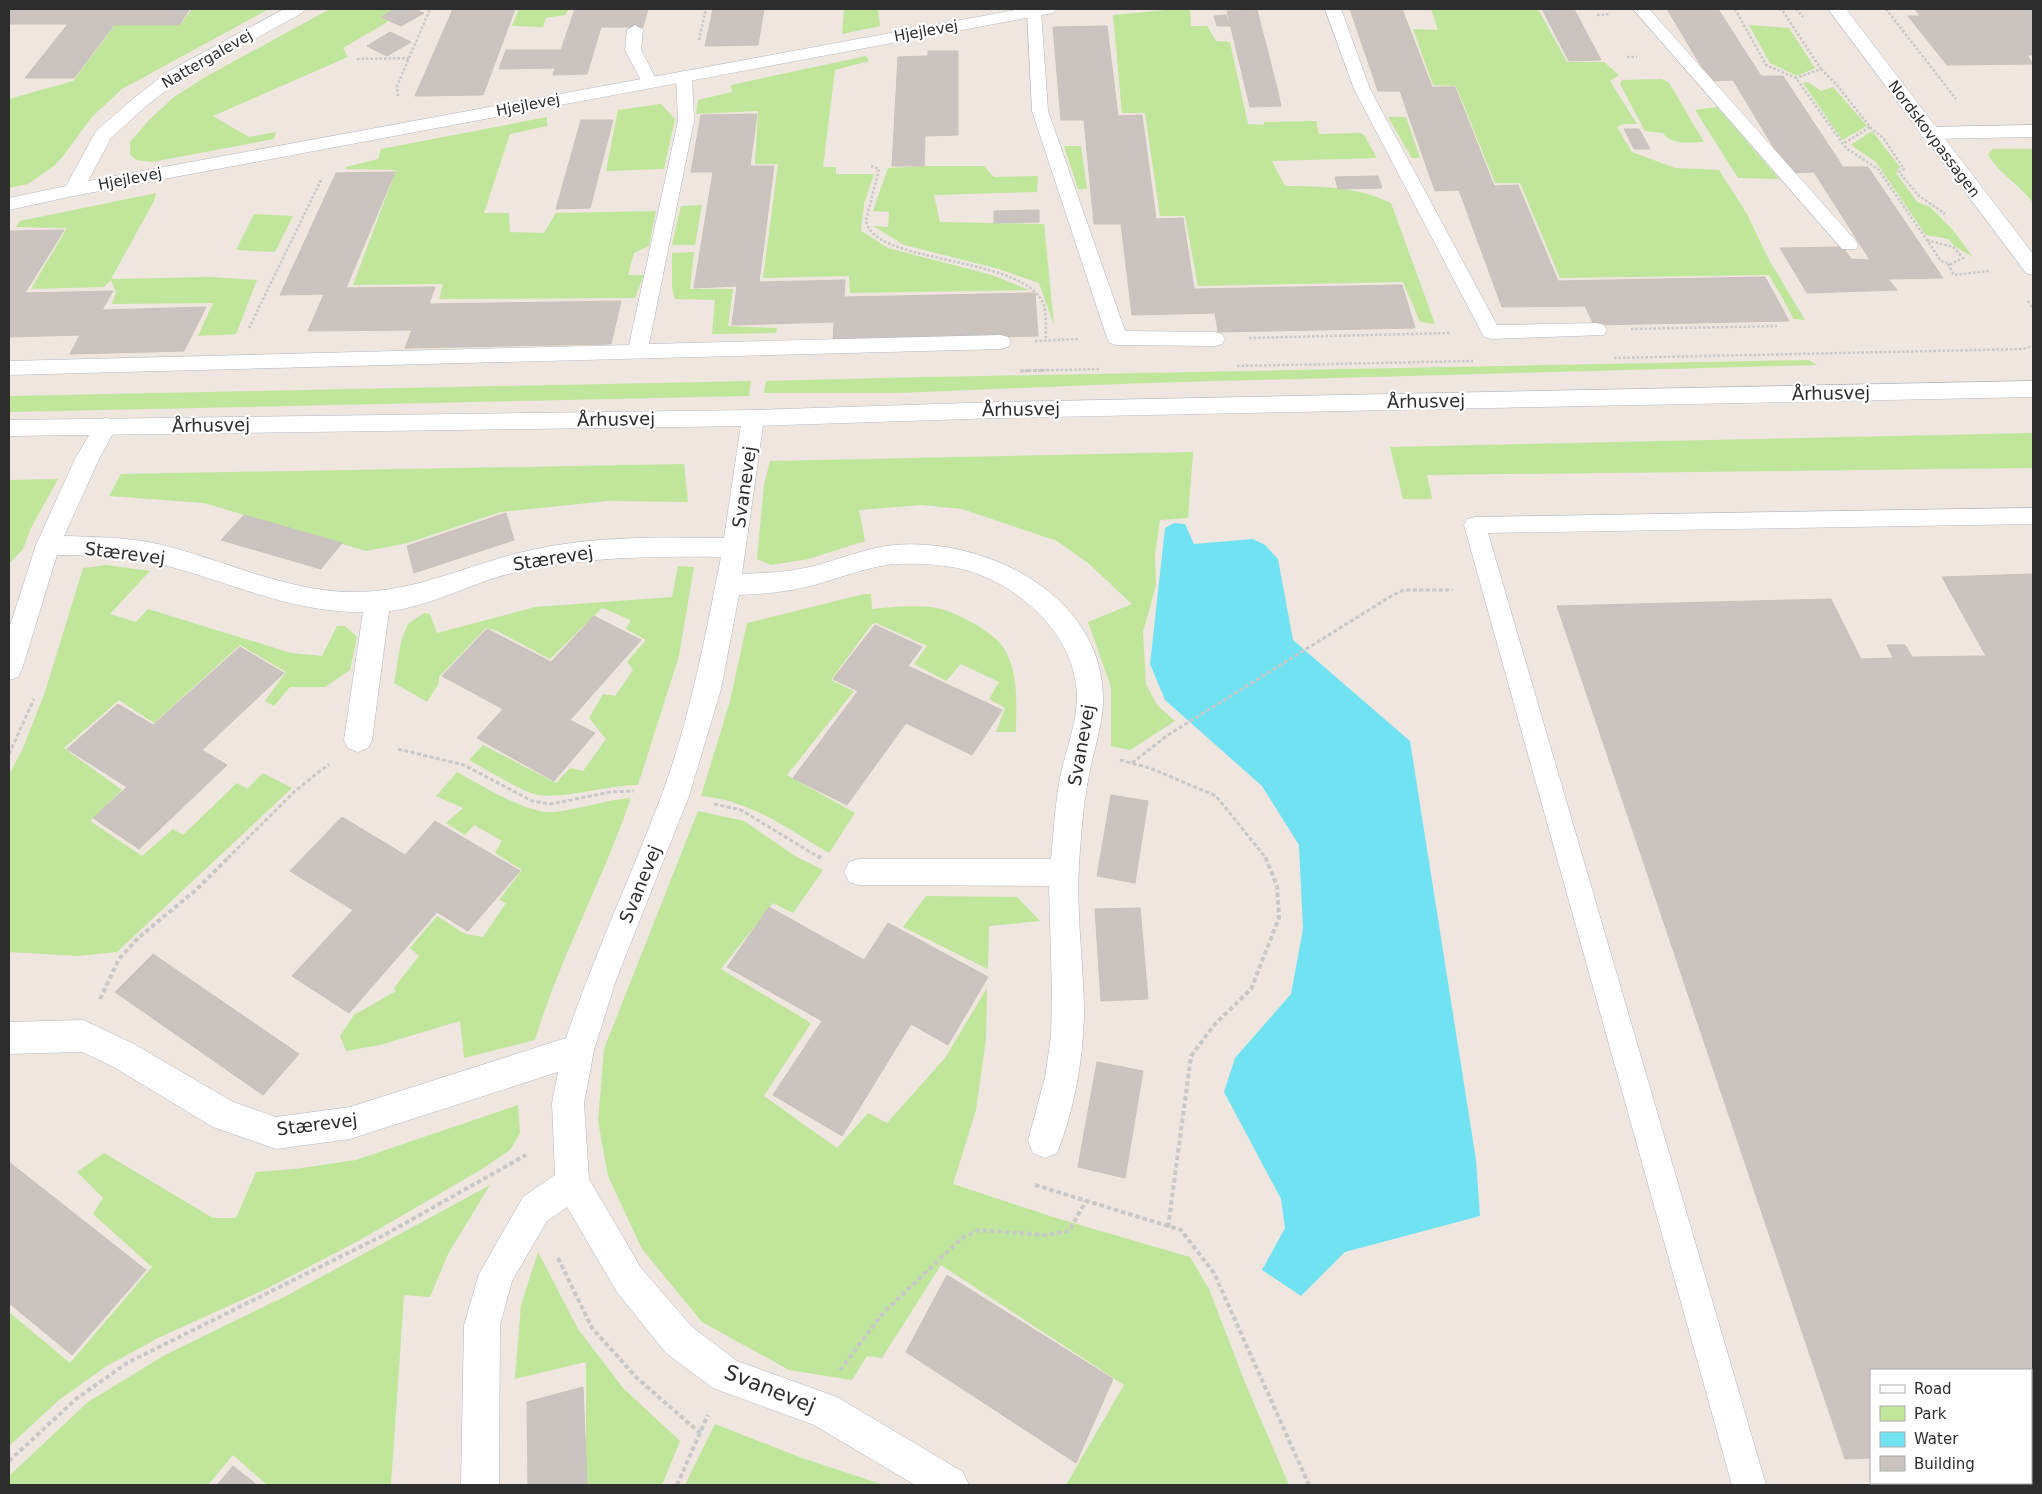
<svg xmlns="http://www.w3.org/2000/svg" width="2042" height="1494" viewBox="0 0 2042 1494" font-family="'DejaVu Sans',sans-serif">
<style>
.green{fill:#bfe69b}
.water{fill:#71e2f2}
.building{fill:#cac3bf;stroke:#cac2b9}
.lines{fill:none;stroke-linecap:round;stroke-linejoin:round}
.service-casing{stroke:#b3b7c1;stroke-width:1}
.minor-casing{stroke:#b3b7c1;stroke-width:1}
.tertiary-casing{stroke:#b3b7c1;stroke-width:1}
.path-far2{stroke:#c8c8c8;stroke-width:2.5;stroke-dasharray:2.5 2;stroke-linecap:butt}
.path-far1{stroke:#c8c8c8;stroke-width:3;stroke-dasharray:4 2.5;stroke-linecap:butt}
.path{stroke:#c8c8c8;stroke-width:4;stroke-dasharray:4.5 3;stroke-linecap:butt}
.service{fill:#fff;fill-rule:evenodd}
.minor{fill:#fff;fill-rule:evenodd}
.tertiary{fill:#fff;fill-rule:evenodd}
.labels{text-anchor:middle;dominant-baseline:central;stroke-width:4.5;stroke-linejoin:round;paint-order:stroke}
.far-street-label{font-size:15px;fill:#2d2d2d;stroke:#fff}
.street-label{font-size:18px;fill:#2d2d2d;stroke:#fff}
.near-street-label{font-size:21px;fill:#2d2d2d;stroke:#fff}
</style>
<rect width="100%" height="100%" fill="#efe6df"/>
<path class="green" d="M192,9h77l-147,80 -31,29 -27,37 -9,10 -27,19 -19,4v-89l64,-18 42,-56h65z
M330,9h65l-15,8 9,4 -46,27 5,9 -135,59 36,21 27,-5 -2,7 -122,23 -16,-2 -6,-6v-12l20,-23 24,-22 33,-21z
M519,9h50l-4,6 -19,3 -3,9 -31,-1z
M844,9l34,1 2,16 -38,8z
M1177,9h13l1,17h16l9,15 14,1 18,82 16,1v-3l52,-1 3,13 42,-1 3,2 13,23 -105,3 13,25c37,0 73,1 106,17l44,121 -15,-2 -17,-40 -205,4 -13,-70h-25l-15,-103h-23l-9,-98z
M1431,9h107l29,53h37l15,13 -9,6 27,43h-14l-6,3 15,25 43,16 44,2 28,44 22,46 36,60 -11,-1 -25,-44 -209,3 -40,-95h-25l-39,-97 -23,-1 -20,-56 25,1z
M1749,25l40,3 26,40 -18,8 -27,-13z
M866,56l3,5 -34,9 -12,97h13v7h38l-10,30 -3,27 27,17 104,27 37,15 -179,3 -1,-17 -86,2 15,-114h-23l3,-53 -62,3 2,-14 34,-8 -1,-7z
M1662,79l7,4 35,59c-14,0 -32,4 -41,-9l-18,-2 -25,-47 2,-4z
M1808,82l13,9 12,-4 34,39 -25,14 -39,-57z
M661,104l14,15 -11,50 -58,2 12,-61z
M1717,107l62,72 -41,-1 -43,-68z
M547,117v9l-37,8 -26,79h25l1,19 34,1 12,-20 100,-2 -7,35 -15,7 -6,22h16l-9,23 -196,1 4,-15 -90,1 43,-115 -51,-1 1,-2 32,-8 3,-10z
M1388,117h18l14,41h-8z
M1872,131l28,36 -4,6 21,29 13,5 23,23 20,27 -19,-11 -5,-7 -23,-4 -50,-73 -25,-17z
M1064,146h17l6,43h-9z
M1993,149h40v54c-12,-18 -36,-30 -45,-49z
M926,166h58l10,11 44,-1 -1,16 -103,3 6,27 104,2 10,101 -15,-42 -40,-14 -95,-24 -31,-19 15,1 1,-15 -16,-1 15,-43z
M156,193l-2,8 -43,78 99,-2 47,3 -21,54 -38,2 15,-33 -101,1 4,-12 -5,-12 -7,7 -73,2 36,-61 -51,-1 4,-6z
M702,205l-7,40h-23l9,-39z
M254,214l39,2 -18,36 -39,-2z
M694,252l-4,37h43l-5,37 49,2 -1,5 -64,1 3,-34 -40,-1 -3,-11v-35z
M1809,360l8,5 -672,18 -248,10h-133l2,-12 116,-3z
M751,381l-2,15 -740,16v-16z
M2033,433v35l-606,7 5,24h-29l-13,-52z
M1193,452l-5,66 -28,2 -5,35 1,30 -13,47 3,52 11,21 18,16 -45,29 -19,-4v-59l-23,-65 44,-18 -44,-41 -31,-22 -95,-32 -40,-4 -63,5 6,31 -56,18 -38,6 -14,-6 7,-74 6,-24z
M684,464l4,38 -80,-1 -107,11 -93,31 -42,8 -162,-48 -95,-7 12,-22z
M58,479l-27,49 -8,21 -14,15v-84z
M106,565l44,6 -40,43 26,8 12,-13 143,44 31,3 15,-30h8l12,11 -7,33 -25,17h-35l-16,19 -9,-5 21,-29 -46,-27 -86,78 -35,-23 -55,48 58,42 -32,31 52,35 31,-27 10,6 54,-52 10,6 16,-16 29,15 -175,164 -39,4 -69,-4v-177l14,-27 22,-56 38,-124z
M678,566l16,1 -15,89 -41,129c-34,0 -67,14 -100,10 -12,-1 -56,-28 -69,-35l14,-15 73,38 14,-15 13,3 23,-32 -17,-21 14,-24 12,2 18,-26 -6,-8 19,-22 -20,-11 5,-9 -29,-12 -52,51 -53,-28 -11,-3 -47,49v6l-12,19 -33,-19 7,-42 7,-17 16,-11 6,1 7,19 98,-26 137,-10z
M864,594h7l1,15c20,-2 50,-5 69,0 18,5 55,24 64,41 14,25 11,55 11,82h-20l9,-24 -16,-9 10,-17 -38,-18 -15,17 -32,-17 13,-18 -51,-23 -4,1 -41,56 23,11 -67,84 68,38 -26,40c-41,-24 -79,-53 -128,-57l29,-95 17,-78z
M457,772c24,13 71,43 98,40 26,-3 50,-12 76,-14 -28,82 -71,159 -96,242l-71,18 -4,-37 -80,24 -34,6 -6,-15 14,-21 42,-24 -2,-3 25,-32 -9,-8 27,-32 28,18 18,3 23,-34 -7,-3 23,-30 -27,-17 7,-12 -28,-16 -9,10 -19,-12 17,-15 -27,-12z
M698,811l46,10 51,35 28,14 -30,43 -20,-10 -52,66 90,54 -47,73 73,52 31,-35 19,10 58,-65 42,-70 -1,51 -10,71 -23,74 103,34 134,39 19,32 37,96 43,100h-223l58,-100 -183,-120 -59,93 -15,-2 -15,24 -63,-10 -87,-48 -60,-73 -34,-73 -10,-55 6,-72z
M926,896l91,1 23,24 -51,5 -1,43 -85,-42z
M518,1105l2,28 -10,17 -28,19 -122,71 -92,48 -110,50 -53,29 -46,33 -50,46v-134l61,51 82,-96 -59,-53 10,-16 -26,-26 27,-19 109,65h23l20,-46 39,-3 61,-9z
M490,1185l-42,69 -18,43 -26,-2 -13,190h-124l-34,-30 -25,30h-199v-9l79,-74 77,-47 123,-60z
M538,1252l40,77 45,59 57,53 -18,44h-76v-123l-71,17 6,-74z
M715,1424l87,34 82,27h-199z"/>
<path class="water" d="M1174,523l11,1 9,20 59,-5 12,6 13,14 15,81 117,101 66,419 4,56 -135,36 -44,44 -39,-26 23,-42 -4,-29 -57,-107 11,-34 56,-64 12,-65 -4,-84 -37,-59 -97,-86 -15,-36 15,-136z"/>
<path class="building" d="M9,9h181l-11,16h-65l-40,53h-49l43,-54h-59z
M395,9h20l9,4 -23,13 -20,-9z
M453,9h62l-32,86 -68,1z
M575,9h73l-5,18h-42l-14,47 -34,1 2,-7 -56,1 7,-19h55z
M713,9h51l-6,36 -53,1z
M1350,9h52l30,78h23l39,99 24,-1 40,96 207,-4 24,44 -195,4 -9,-19 -83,1 -43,-117 -24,1 -35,-100h-22z
M1542,9h32l27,51 -32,1z
M1667,9h51l43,67h22l60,91h25l75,111 -55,1 9,11 -90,3 -27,-45 63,-1 8,12 19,1 -56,-88 -25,1 -56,-93 -23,1z
M1915,9h118v46h-6l6,9 -86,1 -39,-49h12z
M1257,10l20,78 4,18 -31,1 -23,-96z
M1226,15l4,11h-13l-3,-10z
M1107,26l11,90 24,-1 14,104 27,-1 11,71 208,-4 13,43 -197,4 -3,-19 -83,2 -11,-91h-27l-10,-104h-23l-8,-93z
M390,32l21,10 -24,14 -20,-10z
M928,51h30v84l-33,1 -1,30h-32l6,-109 30,-1z
M757,114l-7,52h24l-15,116 86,-2 -1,17 191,-4 3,43 -205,5 1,-19 -102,3 5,-39 -43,2 19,-116h-22l10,-57z
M581,120h32l-23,88 -34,1z
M1624,129h15l11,20h-16z
M395,172l-49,116 89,-1 -6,17 192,-3 -10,43 -206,4 7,-18 -104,1 16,-37 -44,1 56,-122z
M1378,176l4,12 -44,1 -3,-12z
M1039,210v12l-45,1v-12z
M64,230l-39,63 88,-2 -11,19 104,-3 -22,44 -114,3 10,-19 -71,2v-106z
M506,513l8,27 -100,33 -7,-27z
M244,515l98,28 -21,26 -100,-29z
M2033,574v878h-2v-82h-160v88l-26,1 -288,-853 274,-7 30,60 32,-1 -6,-13h18l7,12 74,-1 -44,-79z
M594,616l47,24 -71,80 25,13 -41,48 -77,-43 26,-29 -61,-33 45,-47 64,33z
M875,625l47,22 -14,19 94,44 -30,45 -66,-32 -59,82 -54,-27 65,-87 -25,-12z
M240,647l44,26 -82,77 25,15 -88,84 -46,-31 34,-31 -60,-38 51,-45 35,21z
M1111,795l37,6 -13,82 -38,-7z
M342,817l63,38 30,-34 85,50 -52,60 -31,-19 -88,101 -57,-37 61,-66 -63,-39z
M769,907l95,53 24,-37 100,54 -40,68 -37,-21 -69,112 -69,-41 49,-74 -95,-54z
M1140,908l8,91 -47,2 -6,-92z
M153,954l146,100 -36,41 -148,-103z
M1097,1062l46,9 -18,107 -47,-11z
M9,1162l137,108 -74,85 -63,-52z
M947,1275l166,104 -37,84 -170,-111z
M583,1387l4,98h-59l-1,-83z
M233,1466l24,19h-40z"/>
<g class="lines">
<defs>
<path id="service" d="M1027,9h12l2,2 7,100 77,220 90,1 7,2 3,5 -3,5 -7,2 -98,-1 -7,-2 -3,-5 -75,-227z
M1325,9h16l29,80 127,236 100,-2 7,2 3,5 -3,5 -113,4 -7,-2 -130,-248z
M1633,9h16l207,232 2,4 -2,4h-14z
M635,25l8,5 -2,20 17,33 -2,3h-12l-19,-36 2,-20z
M684,71l8,5 2,45 -45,223 352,-9 7,2 3,5 -3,5 -7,2 -992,26v-14l620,-16 49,-224 -2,-45z
M2033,508v16l-545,9 278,952h-34l-268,-960 3,-6 8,-2z"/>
<path id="minor" d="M284,9h21l-3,4 -121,66 -35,27 -35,32 -23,43 933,-172h35l-3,4 -6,1 -974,182 -64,14v-12l57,-12 30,-55 38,-33 35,-27z
M2033,125v12l-104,2 -7,-2 -2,-4 2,-4 7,-2z
M753,410l8,2 3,6 -22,156c23,-1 46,-2 68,-7 28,-7 55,-19 84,-22 89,-8 206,48 209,150 1,27 -9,53 -14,80 -6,30 -8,60 -10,90 -3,51 5,100 5,150 -1,45 -10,96 -27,138l-12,5 -12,-5 -5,-12 17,-64 6,-40 1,-44 -3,-107 -190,-1 -10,-3 -5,-10 5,-10 10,-3h192c3,-28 4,-58 10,-86 6,-26 16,-51 16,-78 -2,-60 -56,-109 -111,-125 -23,-6 -48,-7 -72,-6 -29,3 -56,15 -84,22 -23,6 -47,8 -71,9l-18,94 -32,107 -73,184 -22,70 -10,53 5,76 52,89 51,59 45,34 100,36 126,75 6,13h-54l-101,-60 -101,-37 -47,-35 -49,-61 -50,-85 -20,14 -35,60 -12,44 -1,160h-38l3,-160 15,-51 44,-77 32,-22 -3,-72 6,-31 -208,67 -74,10 -63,-22 -101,-61 -30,-14 -73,2v-32l74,-2 51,24 99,58 43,15 74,-10 216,-69c28,-82 64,-160 95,-241 29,-78 44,-159 60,-240 -70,-1 -140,0 -209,16 -41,10 -80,33 -123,38l-17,129 -4,8 -10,4 -10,-4 -4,-8 19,-128c-72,1 -135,-31 -203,-48 -34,-9 -69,-8 -103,-9l-35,114 -4,8 -9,3v-51l27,-84 39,-86 23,-39 8,-2 8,2 3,6 -18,33 -35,77c32,1 64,1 94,8 64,15 124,46 191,48 66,2 123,-30 187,-43 61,-13 125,-12 188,-11l18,-120 3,-6z"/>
<path id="tertiary" d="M1828,9h18l187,245v21l-7,-2z
M2033,381v16l-1035,21 -245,8 -744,10v-16l744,-10 245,-8z"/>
</defs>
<use href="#service" class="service-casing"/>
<use href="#minor" class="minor-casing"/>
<use href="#tertiary" class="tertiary-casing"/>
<path class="path-far2" d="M1735,9l31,56 30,13 50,70 32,21 49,71
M1779,9l3,1 39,59 -25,9
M1796,9l7,8
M1886,9l70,90
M1597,15l12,-1
M699,40l7,-31
M1627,57h10
M357,59l52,-1
M1821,69l16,16 33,42 -27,17
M398,96l-1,-10 33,-77
M1870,127l14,12 20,30 -5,3 19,23 27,19
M871,166l8,3 -13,51c6,44 147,35 175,79 7,10 4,29 5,41
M1927,240l26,7 10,11 -12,6 -10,-3z
M1948,264l6,11 35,-4
M2028,301l5,8
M249,328l73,-150
M1631,329l146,-3
M1249,338l201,-5
M1035,341l44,-2
M1614,358l409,-9 10,-3
M1237,366l236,-5
M1020,371l81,-2"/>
<path class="path-far1" d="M1020,371l27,-1
M398,749l66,16 68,36 19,3 59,-12 24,-1
M9,754l25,-55
M1120,760l30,8 66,28 50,62
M1132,763l36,-28 225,-140 11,-5h49
M714,804l27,6 79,48
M228,858l67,-67 34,-27"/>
<path class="path" d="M818,856l3,2
M100,999l19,-40 19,-21 59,-49 33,-33
M1035,1185l146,45 33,43 95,212
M1168,1227l23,-171 23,-31 37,-36 28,-71 -2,-32 -12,-30
M558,1258l34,70 45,50 63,55
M840,1370l44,-58 78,-74 17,-8 67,5 23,-4 17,-30
M9,1461l67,-62 51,-36 259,-129 140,-79
M677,1485l31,-70"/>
<use href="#service" class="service"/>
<use href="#minor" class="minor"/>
<use href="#tertiary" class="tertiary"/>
</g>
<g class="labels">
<g class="far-street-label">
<text transform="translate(926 31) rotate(-10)">Hjejlevej</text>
<text transform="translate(207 59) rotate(-30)">Nattergalevej</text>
<text transform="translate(528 105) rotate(-11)">Hjejlevej</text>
<text transform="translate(1934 139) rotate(53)">Nordskovpassagen</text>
<text transform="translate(130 179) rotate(-11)">Hjejlevej</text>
</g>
<g class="street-label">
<text transform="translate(1831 393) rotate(-1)">Århusvej</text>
<text transform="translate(1426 401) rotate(-1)">Århusvej</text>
<text transform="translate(1021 409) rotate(-1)">Århusvej</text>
<text transform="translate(616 419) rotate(-1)">Århusvej</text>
<text transform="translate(211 425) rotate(-1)">Århusvej</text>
<text transform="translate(744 487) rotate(-82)">Svanevej</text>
<text transform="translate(125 553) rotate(7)">Stærevej</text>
<text transform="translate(553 558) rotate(-9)">Stærevej</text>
<text transform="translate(1081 745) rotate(-80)">Svanevej</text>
<text transform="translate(640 884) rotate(-68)">Svanevej</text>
<text transform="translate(317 1124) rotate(-7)">Stærevej</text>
</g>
<g class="near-street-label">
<text transform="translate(770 1389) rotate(22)">Svanevej</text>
</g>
</g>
<rect width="2042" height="1494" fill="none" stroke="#2d2d2d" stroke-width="20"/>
<rect x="1870" y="1369" width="162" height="115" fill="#ffffff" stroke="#ababab"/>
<rect x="1880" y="1385" width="25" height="8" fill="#ffffff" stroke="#ababab"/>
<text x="1914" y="1394" font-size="15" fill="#2d2d2d">Road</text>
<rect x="1880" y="1406" width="25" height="15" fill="#bfe69b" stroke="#ababab"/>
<text x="1914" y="1419" font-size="15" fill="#2d2d2d">Park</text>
<rect x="1880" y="1432" width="25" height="15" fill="#71e2f2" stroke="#ababab"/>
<text x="1914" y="1444" font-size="15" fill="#2d2d2d">Water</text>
<rect x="1880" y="1456" width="25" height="15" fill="#cac3bf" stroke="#ababab"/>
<text x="1914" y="1469" font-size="15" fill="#2d2d2d">Building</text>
</svg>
